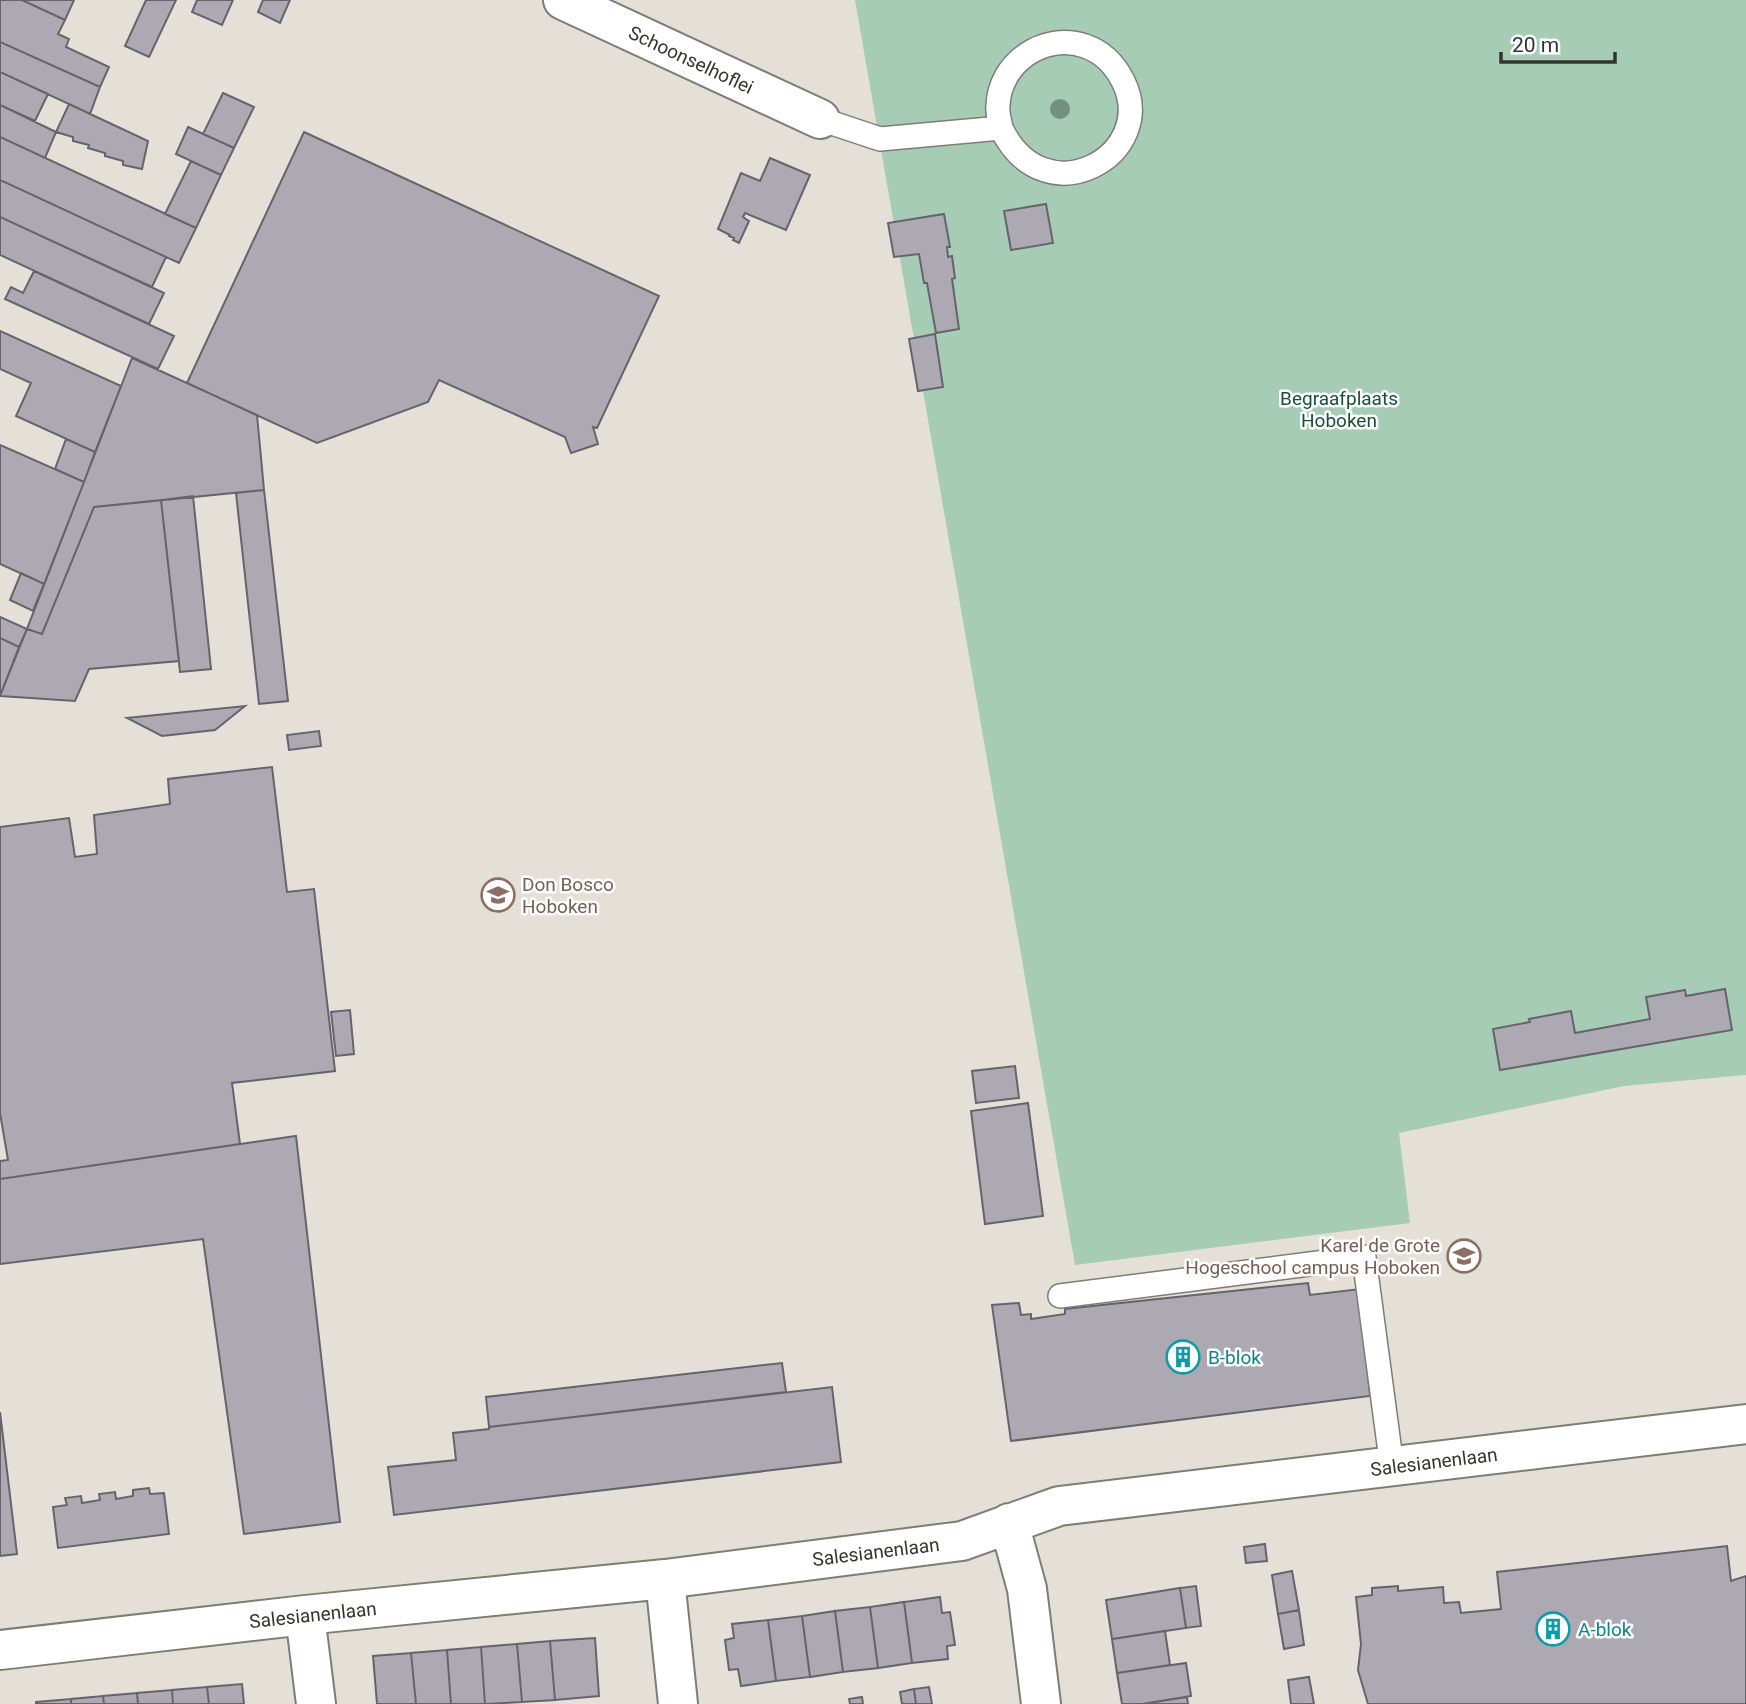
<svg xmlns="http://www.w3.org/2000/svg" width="1746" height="1704" viewBox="0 0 1746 1704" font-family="Roboto,sans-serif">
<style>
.green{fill:#a6ccb6}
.building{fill:#aca9b2;stroke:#66646b;stroke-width:2}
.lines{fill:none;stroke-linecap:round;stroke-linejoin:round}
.service-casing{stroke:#7f7c74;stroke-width:26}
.minor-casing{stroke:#7f7c74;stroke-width:42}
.service{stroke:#fff;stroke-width:23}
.minor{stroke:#fff;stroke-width:38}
.tree{fill:#74907e}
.labels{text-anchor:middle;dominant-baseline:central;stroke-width:5;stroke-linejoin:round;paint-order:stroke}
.street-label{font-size:19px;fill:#363431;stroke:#fff}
.park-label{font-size:19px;fill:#194f36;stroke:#fff}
.education-label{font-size:19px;fill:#785e54;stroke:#fff;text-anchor:start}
.culture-label{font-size:19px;fill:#0d838f;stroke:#fff;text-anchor:start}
</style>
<rect width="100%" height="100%" fill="#e4e0d7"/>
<path class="green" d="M855,0h891v1075l-122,11 -225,47 11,90 -335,42z"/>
<path class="building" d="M0,0h22l43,20 -7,14 11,5 -3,8 43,20 -9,20 -100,-45z
M22,0h52l-9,20z
M146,0h30l-27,57 -24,-11z
M197,0h36l-11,25 -30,-13z
M263,0h27l-10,23 -22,-11z
M0,42l100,45 -10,27 -90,-42z
M0,72l48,22 -13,27 -35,-16z
M223,93l31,14 -20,41 -31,-14z
M69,104l79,37 -6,28 -19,-4v-4l-18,-5v-3l-17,-5 1,-3 -16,-4v-4l-17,-5z
M0,105l56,27 -11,26 -45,-21z
M188,127l46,21 -13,27 -45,-21z
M304,132l355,164 -62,132 -4,-1 5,17 -27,9 -6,-16 -126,-57 -11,22 -111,41 -130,-60z
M0,137l196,91 -17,35 -179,-83z
M770,158l40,17 -24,55 -41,-17 -2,4 6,4 -10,22 -6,-3 1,-2 -5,-2 1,-1 -12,-6 23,-56 19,8z
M191,161l30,14 -25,53 -31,-14z
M0,180l166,77 -14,30 -152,-70z
M1046,204l7,39 -42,7 -7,-39z
M944,214l6,33h-3l1,10 4,-1 3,22 -3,1 7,50 -23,4 -9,-50h-3l-5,-29 -25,3 -6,-34z
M0,217l164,76 -15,31 -149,-69z
M34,271l140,65 -16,33 -153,-70 6,-12 12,6z
M0,331l121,55 -26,66 -79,-36 15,-33 -31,-14z
M935,334l8,53 -25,4 -9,-52z
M132,358l125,57 7,75 -170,17 -52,127 -15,-5z
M66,439l29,13 -11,30 -29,-13z
M0,445l84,37 -40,102 -44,-20z
M264,490l24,211 -29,3 -23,-211z
M193,496l18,173 -31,3 -19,-172z
M161,500l18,161 -90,8 -14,32 -75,-5 27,-67 15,5 52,-127z
M21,573l23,11 -11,27 -23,-11z
M0,617l27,12 -8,18 -19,-9z
M0,638l19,9 -19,49z
M245,706l-30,24 -53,6 -35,-18z
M319,731l2,15 -32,4 -2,-15z
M272,767l15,125 27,-3 21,182 -103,12 8,61 -240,35v-18l8,-1 -8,-47v-286l69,-9 6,39 22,-3 -3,-39 76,-11 -2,-25z
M1725,989l7,41 -232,40 -7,-41 37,-7 -1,-3 42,-8 4,22 75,-14 -4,-22 39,-7 1,6z
M350,1010l4,44 -18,2 -5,-44z
M1015,1066l4,32 -43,5 -4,-32z
M1028,1103l15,113 -58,8 -14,-113z
M296,1136l44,386 -96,12 -41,-295 -203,25v-85z
M1308,1283l2,12 50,-6 10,107 -359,45 -19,-136 27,-2 2,12 10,-1v5l34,-5v-5z
M782,1363l4,29 -297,35 -3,-30z
M832,1387l9,75 -447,53 -6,-48 68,-7 -3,-27 36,-4v-2z
M0,1412l17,142 -17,2z
M149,1488l1,6 14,-1 5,41 -111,14 -5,-41 14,-2 -2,-7 16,-2 1,7 18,-3 -1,-6 16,-2 1,7 17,-3v-6z
M1265,1544l2,17 -21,2 -2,-16z
M1727,1546l4,35 15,-5v128h-378l-10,-34 3,-26 -5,-47 16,-2v-7l26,-2v5l45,-4 1,16 15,-1 2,11 40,-4 -4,-37z
M1292,1571l7,39 -21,4 -6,-39z
M1196,1586l5,40 -15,2 -6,-40z
M1180,1588l6,40 -74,11 -6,-39z
M940,1597l2,16 8,-1 5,33 -8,1 1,13 -36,4 -8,-61z
M904,1602l8,61 -34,5 -8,-61z
M870,1607l8,61 -35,4 -8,-61z
M1299,1610l5,35 -20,4 -6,-35z
M835,1611l8,61 -33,5 -8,-61z
M802,1616l8,61 -34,4 -8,-61z
M768,1620l8,61 -35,5 -3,-17 -9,1 -4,-30 9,-2 -2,-14z
M1165,1631l5,34 -53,8 -5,-34z
M595,1638l4,58 -44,4 -5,-59z
M550,1641l5,59 -33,2 -5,-58z
M517,1644l5,58 -37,2 -4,-57z
M481,1647l4,57h-34l-4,-54z
M447,1650l4,54h-35l-5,-51z
M411,1653l5,51h-39l-4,-48z
M1186,1663l5,33 -49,8h-20l-5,-31z
M1309,1677l5,27h-23l-3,-24z
M242,1684l2,20h-35l-2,-17z
M207,1687l2,17h-36l-1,-14z
M929,1687l3,17h-16l-2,-15z
M914,1689l2,15h-14l-2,-12z
M172,1690l1,14h-35l-1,-11z
M137,1693l1,11h-34l-1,-8z
M103,1696l1,8h-33v-5z
M862,1697l1,7h-13l-1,-5z
M1187,1697l1,7h-46z
M71,1699v5h-35v-2z"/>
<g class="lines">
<defs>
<path id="service" d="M820,119l60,20 121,-11c-1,-7 -4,-15 -3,-22 1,-43 46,-74 87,-60 18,6 30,19 38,35 37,73 -78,139 -122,47
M1060,1296l304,-39 28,210"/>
<path id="minor" d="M563,0l257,119
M1009,1523l18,66 14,115
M665,1579l13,125
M305,1615l11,89
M0,1650l305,-35 360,-36 297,-38 97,-35 687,-82"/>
</defs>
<use href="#service" class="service-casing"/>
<use href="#minor" class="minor-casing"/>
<use href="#service" class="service"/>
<use href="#minor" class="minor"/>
</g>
<circle class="tree" cx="1060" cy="109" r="10"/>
<defs>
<symbol id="school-ring" viewBox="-11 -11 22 22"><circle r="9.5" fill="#fff" stroke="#8d6e63" stroke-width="1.5"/><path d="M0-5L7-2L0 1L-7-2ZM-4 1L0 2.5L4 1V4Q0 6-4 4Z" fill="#8d6e63"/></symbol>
<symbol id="building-ring" viewBox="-11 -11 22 22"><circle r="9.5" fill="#fff" stroke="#0f9aa8" stroke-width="1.5"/><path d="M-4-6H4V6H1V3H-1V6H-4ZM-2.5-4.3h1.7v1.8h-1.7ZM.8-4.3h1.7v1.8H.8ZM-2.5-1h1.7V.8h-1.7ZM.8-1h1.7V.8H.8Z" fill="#0f9aa8"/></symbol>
</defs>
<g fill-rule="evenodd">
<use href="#school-ring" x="479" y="876" width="38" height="38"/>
<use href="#school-ring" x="1445" y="1237" width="38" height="38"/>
<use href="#building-ring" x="1164" y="1338" width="38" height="38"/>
<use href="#building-ring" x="1534" y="1610" width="38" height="38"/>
</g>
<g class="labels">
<g class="street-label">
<text transform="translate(691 60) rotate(25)">Schoonselhoflei</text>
<text transform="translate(1434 1462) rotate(-7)">Salesianenlaan</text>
<text transform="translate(876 1552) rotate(-7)">Salesianenlaan</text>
<text transform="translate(313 1615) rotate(-6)">Salesianenlaan</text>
</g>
<g class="park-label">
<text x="1339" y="398">Begraafplaats<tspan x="1339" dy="22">Hoboken</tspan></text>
</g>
<g class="education-label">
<text x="522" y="884">Don Bosco<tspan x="522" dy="22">Hoboken</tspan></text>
<text x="1440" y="1245" text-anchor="end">Karel de Grote<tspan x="1440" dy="22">Hogeschool campus Hoboken</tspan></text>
</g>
<g class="culture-label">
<text x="1208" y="1357">B-blok</text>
<text x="1578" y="1629">A-blok</text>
</g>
</g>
<path d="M1501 52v10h114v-10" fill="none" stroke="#363431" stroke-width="3.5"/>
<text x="1512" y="52" font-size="21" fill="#363431" stroke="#ffffff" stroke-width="5" paint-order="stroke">20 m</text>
</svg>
